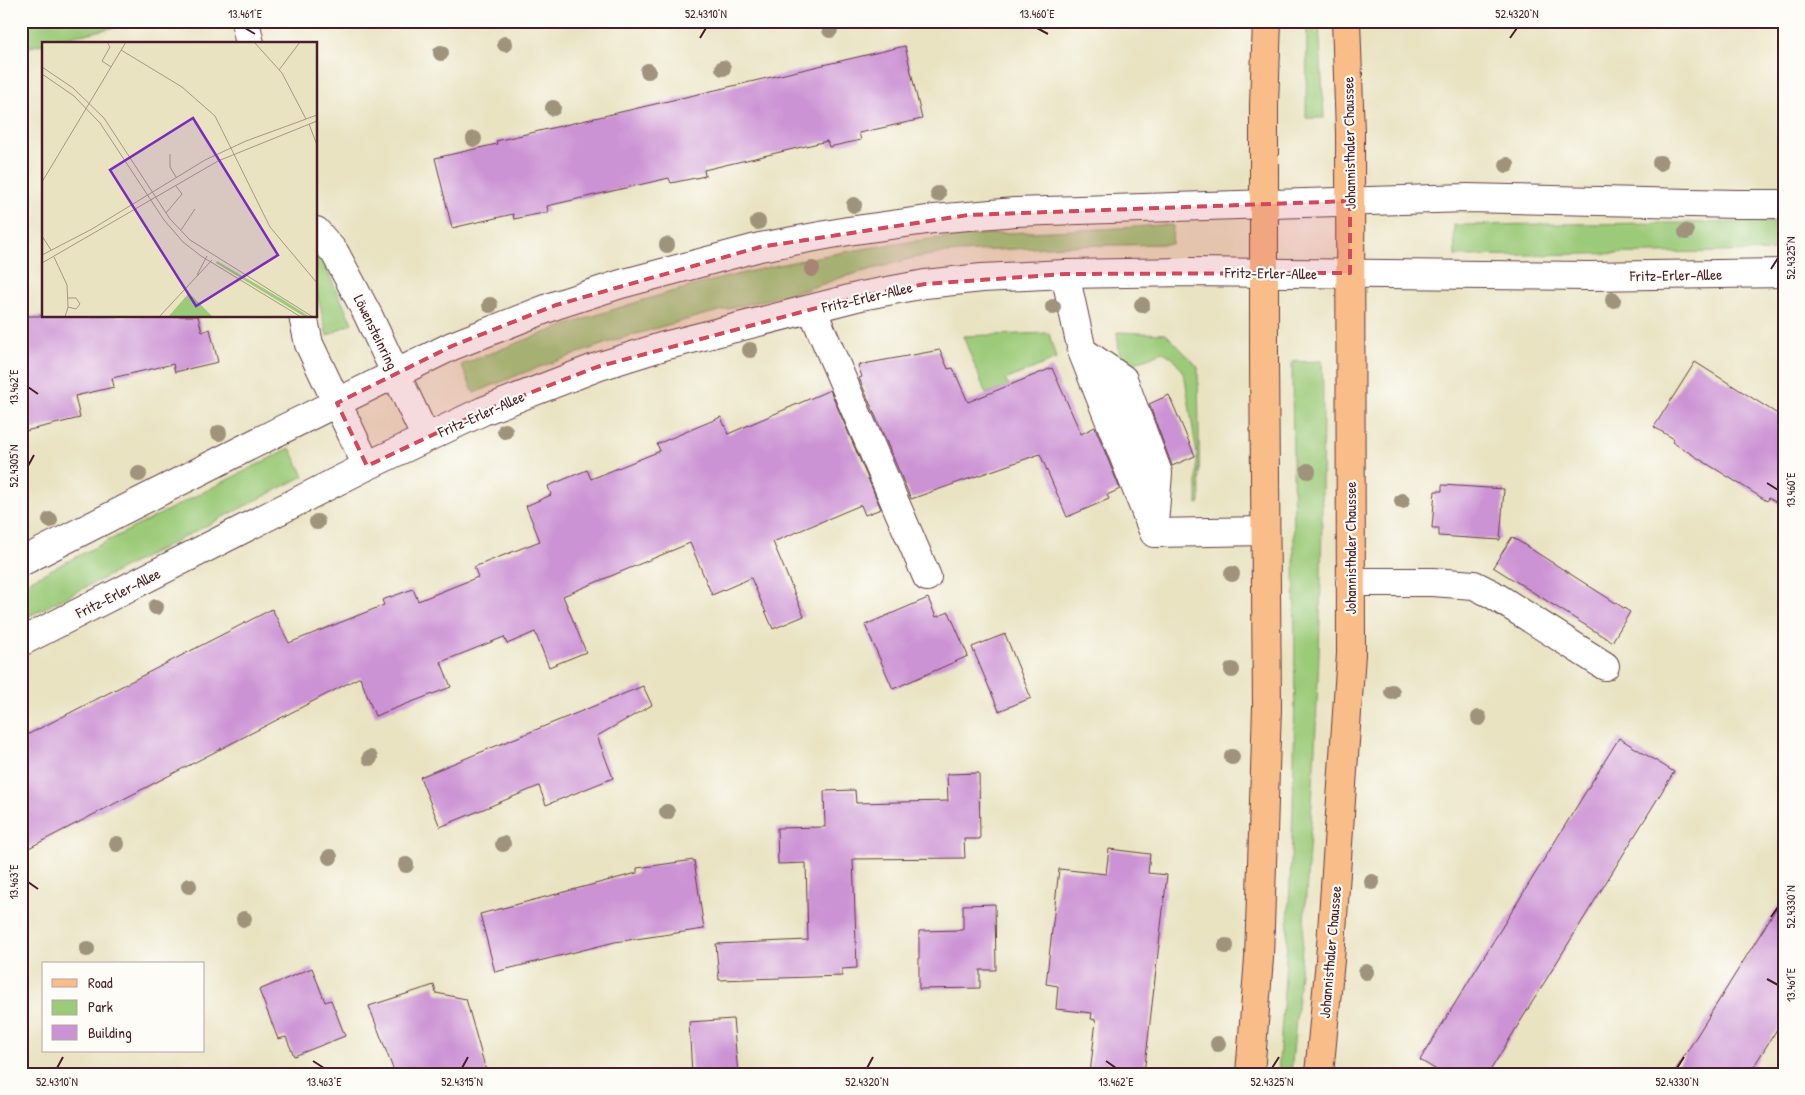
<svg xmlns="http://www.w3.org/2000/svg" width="1805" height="1095" viewBox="0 0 1805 1095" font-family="'Patrick Hand',sans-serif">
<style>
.green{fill:#9bca78;stroke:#727452}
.building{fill:#cc93d4}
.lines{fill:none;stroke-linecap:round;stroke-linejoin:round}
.minor-casing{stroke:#623c42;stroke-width:30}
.major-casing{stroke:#623c42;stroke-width:30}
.minor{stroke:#fff;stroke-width:28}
.major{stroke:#f8bd89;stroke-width:28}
.tree{fill:#9f937c}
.marked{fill:#d1495b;fill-opacity:0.2;stroke:#d1495b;stroke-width:4;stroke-dasharray:10 6;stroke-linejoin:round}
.ticks{fill:none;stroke:#4a1f2b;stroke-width:2}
.labels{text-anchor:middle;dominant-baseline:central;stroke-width:4.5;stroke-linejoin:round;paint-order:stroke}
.street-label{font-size:15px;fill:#4a1f2b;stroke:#fdfcf7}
.inset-road{fill:none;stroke:#a99586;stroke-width:1}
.view{fill:#7b2cbf;fill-opacity:0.15;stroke:#7b2cbf;stroke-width:2.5}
.inset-edge{fill:none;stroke:#4a1f2b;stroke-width:2.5}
.neatline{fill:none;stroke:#4a1f2b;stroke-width:2}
.ticks-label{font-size:12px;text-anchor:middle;fill:#4a1f2b}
</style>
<rect width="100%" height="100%" fill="#fdfcf7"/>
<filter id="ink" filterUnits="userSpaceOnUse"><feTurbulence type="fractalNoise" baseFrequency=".02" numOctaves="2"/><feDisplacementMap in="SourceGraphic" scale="10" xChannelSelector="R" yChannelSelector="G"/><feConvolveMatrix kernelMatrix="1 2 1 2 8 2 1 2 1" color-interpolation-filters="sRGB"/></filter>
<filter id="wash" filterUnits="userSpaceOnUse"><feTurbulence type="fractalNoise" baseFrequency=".0096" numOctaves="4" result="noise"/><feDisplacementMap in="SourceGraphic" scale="20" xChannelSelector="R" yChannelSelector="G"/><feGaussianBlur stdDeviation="1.12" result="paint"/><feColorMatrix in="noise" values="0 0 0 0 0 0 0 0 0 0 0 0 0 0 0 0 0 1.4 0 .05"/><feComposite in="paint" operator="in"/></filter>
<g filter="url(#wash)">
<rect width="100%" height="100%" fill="#e9e3c2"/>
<path class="green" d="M21,21h119l-119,28z
M1307,21h12l5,97h-18z
M1784,222v29l-329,5 -1,-31z
M1159,225h14l-1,19 -106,2 -123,7 -30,5 -70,19 -41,14 -99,24 -88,25 -92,33 -49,20 -13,-28c155,-63 313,-108 480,-127 72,-8 145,-6 218,-13z
M316,254l5,4 31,65 -25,13 -11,-47z
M1117,332l49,2 32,33 2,136 -3,1v-49l-12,-77c-5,-12 -10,-20 -22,-26l-42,16z
M1049,333l7,26 -51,21 4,6 -23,8 -23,-58z
M1322,361c2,46 0,93 0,140 -1,191 -13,382 -31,573h-13c7,-88 12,-177 15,-265 4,-149 0,-298 -1,-447z
M290,448l14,28 -283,144v-35z"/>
<g id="blocks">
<path class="building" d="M905,46l17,73 -63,14 2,7 -32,7 -2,-6 -123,29 1,6 -34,7 -2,-5 -122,28 1,6 -34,7 -1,-5 -61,14 -17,-70 62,-14 -1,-3z
M21,316h177l4,16 8,-3 8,33 -43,10 -2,-8 -61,14 2,9 -39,9 5,22 -59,14z
M940,350l8,19 5,-1 15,34 84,-34 29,66 14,-7 25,62 -13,6 2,4 -42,18 -27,-63 -129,45 -52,-121 3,-1 -4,-12z
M1695,362l89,56v89l-15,-9 -2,3 -95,-59 2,-3 -20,-12z
M830,390l51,119 -16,6 -4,-10 -88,37 31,74 -31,13 -22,-51 -39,17 -22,-52 -127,53 23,56 -37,15 -14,-35 -28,12 -3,-7 -63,25 10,25 -76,29 -15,-39 -339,175v-114l251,-129 17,34 95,-38 -2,-5 31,-11 5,12 60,-24 -4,-10 66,-26 -14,-35 25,-11 -3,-9 39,-16 4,9 69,-28 -3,-7 64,-27 7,17z
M1169,395l26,61 -23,10 -23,-62z
M1442,485l62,4 -4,51 -61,-4v-8h-7l3,-37h7z
M1512,537l118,75 -18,30 -119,-75z
M928,598l8,19 13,-5 19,44 -75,33 -28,-64z
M1005,634l26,64 -32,13 -27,-64z
M643,686l9,19 -55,31 16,42 -67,27 -7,-19 -99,41 -20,-50z
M1619,738l55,34 -186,302h-45l-23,-14z
M979,773l1,66h-16l1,19 -112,1 4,109 -15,1v7l-123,4 -3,-36 92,-4 -2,-77 -28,1 -1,-36 48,-1 -1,-36 31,-1 1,13 92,-2 -1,-27z
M1109,849l41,5 -2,19 19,2 -23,199h-54l6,-54 -5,-1 1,-6 -36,-4 2,-23 -12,-2 13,-115 47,5z
M694,860l10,69 -89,13 -120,30 -15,-58 157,-41v-5z
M1784,896v122l-35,56h-76z
M995,904l1,66h-16v18l-61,1v-58l44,-1v-25z
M312,968l13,34 6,-2 14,36 -51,20 -8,-19 -8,2 -19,-49z
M434,985l2,8 30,6 21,75h-92l-26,-68z
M733,1019l5,55h-46l-3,-52z"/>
</g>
</g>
<g filter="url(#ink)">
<use href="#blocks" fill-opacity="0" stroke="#623c42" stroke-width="1"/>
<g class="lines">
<defs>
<path id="minor" d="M245,21l5,23
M316,231l19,22 33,62 58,123
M1065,274l17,77 72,182 111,-2
M812,309l115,268
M303,316l6,28 58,122
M1082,351l41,28 35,94 -4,51
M21,562l260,-132 171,-84 104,-41 65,-21 139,-37 88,-16 86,-12 81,-7 452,-14 271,6h46
M1350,582h82l42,3 18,9 113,72
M21,642l346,-176 116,-55 114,-44 67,-21 197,-50 64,-12 57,-6 83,-4 122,-2 401,4 196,-3"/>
<path id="major" d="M1250,1074l9,-116 8,-251 -3,-346v-256l3,-84
M1319,1074l11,-114 21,-306 -1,-522 -4,-111"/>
</defs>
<use href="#minor" class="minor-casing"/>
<use href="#major" class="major-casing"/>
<use href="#minor" class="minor"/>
<use href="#major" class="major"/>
</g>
<g class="tree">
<circle cx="830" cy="30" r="8"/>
<circle cx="505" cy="44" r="8"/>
<circle cx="441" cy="53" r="8"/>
<circle cx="723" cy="68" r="8"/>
<circle cx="648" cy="71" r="8"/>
<circle cx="553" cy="108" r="8"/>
<circle cx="474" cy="139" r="8"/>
<circle cx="1660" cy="163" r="8"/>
<circle cx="1507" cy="165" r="8"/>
<circle cx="938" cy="194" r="8"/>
<circle cx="854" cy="205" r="8"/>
<circle cx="758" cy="222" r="8"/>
<circle cx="1686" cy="232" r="8"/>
<circle cx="667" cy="245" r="8"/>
<circle cx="812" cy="269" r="8"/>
<circle cx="1613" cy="300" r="8"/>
<circle cx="490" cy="305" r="8"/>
<circle cx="1142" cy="305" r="8"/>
<circle cx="1053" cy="307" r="8"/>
<circle cx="750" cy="350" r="8"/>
<circle cx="505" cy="431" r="8"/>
<circle cx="219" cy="433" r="8"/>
<circle cx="1308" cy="471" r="8"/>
<circle cx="139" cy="474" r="8"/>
<circle cx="1402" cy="501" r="8"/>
<circle cx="50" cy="520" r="8"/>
<circle cx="317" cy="522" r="8"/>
<circle cx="1232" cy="574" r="8"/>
<circle cx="156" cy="607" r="8"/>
<circle cx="1232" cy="670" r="8"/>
<circle cx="1392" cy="692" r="8"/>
<circle cx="1479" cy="718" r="8"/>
<circle cx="1232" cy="757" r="8"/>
<circle cx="370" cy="758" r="8"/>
<circle cx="667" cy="812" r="8"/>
<circle cx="117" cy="844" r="8"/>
<circle cx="503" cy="844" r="8"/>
<circle cx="330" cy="857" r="8"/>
<circle cx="406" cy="865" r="8"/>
<circle cx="1372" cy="882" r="8"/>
<circle cx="189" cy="886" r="8"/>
<circle cx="244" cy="919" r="8"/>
<circle cx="1226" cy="946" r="8"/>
<circle cx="87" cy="949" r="8"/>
<circle cx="1366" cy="972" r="8"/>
<circle cx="1218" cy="1044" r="8"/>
</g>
</g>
<path class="marked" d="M1350,201v72l-285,1 -140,10 -64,12 -264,71 -114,44 -116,55 -30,-63 115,-57 104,-41 204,-58 208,-32z"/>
<path class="ticks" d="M245,28l10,6M1037,28l11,6M700,38l6,-10M1510,38l7,-10M1771,269l7,-11M28,387l10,7M28,466l6,-11M1767,483l11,7M28,882l10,7M1771,917l7,-10M1767,979l11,6M313,1061l11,7M1106,1061l10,7M57,1068l6,-11M462,1068l6,-11M867,1068l6,-11M1272,1068l7,-11M1677,1068l7,-11"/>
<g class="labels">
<g class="street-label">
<text transform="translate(1349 143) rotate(-91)">Johannisthaler Chaussee</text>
<text transform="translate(1271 273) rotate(1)">Fritz-Erler-Allee</text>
<text transform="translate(1676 275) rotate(-1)">Fritz-Erler-Allee</text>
<text transform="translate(867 297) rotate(-13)">Fritz-Erler-Allee</text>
<text transform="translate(376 332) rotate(64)">Löwensteinring</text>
<text transform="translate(481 414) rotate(-24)">Fritz-Erler-Allee</text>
<text transform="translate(1350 548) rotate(-90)">Johannisthaler Chaussee</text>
<text transform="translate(118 593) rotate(-27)">Fritz-Erler-Allee</text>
<text transform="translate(1330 952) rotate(-85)">Johannisthaler Chaussee</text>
</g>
</g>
<g transform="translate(42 42)">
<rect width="275" height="275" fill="#e9e3c2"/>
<path d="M175,219l68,40 25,16h-5l-89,-54zM147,251l24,24h-45z" fill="#9bca78"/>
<path class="inset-road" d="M65,0l3,5 -8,14 9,6M212,0l28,31 24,46M79,8l61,37 33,29 55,111 47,56M0,25l31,21 31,30 66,101 20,21 123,77M237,28l21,-28M0,32l32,22 26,27 64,97 19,22 18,14 100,61M267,82l8,21M128,112v13l6,10M0,140l84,-140M124,171l16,-19 -6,-8M139,188l14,-21M0,194l9,14M0,213l50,-26 113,-69 41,-19 71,-26M12,215l13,28 1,22 -3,10M0,221l176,-102 99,-40M155,233l10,-19M26,256h8l4,6 -4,5 -8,-2M117,275l53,-57"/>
<path class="view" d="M151,76l85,137 -82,51 -86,-136z"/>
<rect width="275" height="275" class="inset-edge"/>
</g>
<rect width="1805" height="1095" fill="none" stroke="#fdfcf7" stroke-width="55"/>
<rect x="42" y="962" width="162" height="90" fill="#fdfcf7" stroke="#b5a4a5"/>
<rect x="52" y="979" width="25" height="8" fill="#f8bd89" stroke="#b5a4a5"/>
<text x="88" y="988" font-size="15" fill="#4a1f2b">Road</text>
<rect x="52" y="1000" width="25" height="15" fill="#9bca78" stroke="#b5a4a5"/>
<text x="88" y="1012" font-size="15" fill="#4a1f2b">Park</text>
<rect x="52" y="1025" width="25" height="15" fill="#cc93d4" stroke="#b5a4a5"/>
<text x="88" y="1038" font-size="15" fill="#4a1f2b">Building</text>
<rect x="28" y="28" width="1750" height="1040" class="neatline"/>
<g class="ticks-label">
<text x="245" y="18">13.461°E</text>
<text x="706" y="18">52.4310°N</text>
<text x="1037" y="18">13.460°E</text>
<text x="1517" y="18">52.4320°N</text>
<text transform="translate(1791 258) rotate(-90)" y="4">52.4325°N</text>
<text transform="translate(14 387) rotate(-90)" y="4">13.462°E</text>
<text transform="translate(14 466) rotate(-90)" y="4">52.4305°N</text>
<text transform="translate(1791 490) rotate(-90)" y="4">13.460°E</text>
<text transform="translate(14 882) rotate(-90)" y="4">13.463°E</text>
<text transform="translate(1791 907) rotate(-90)" y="4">52.4330°N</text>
<text transform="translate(1791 985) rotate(-90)" y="4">13.461°E</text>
<text x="57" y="1086">52.4310°N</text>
<text x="324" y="1086">13.463°E</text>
<text x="462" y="1086">52.4315°N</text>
<text x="867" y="1086">52.4320°N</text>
<text x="1116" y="1086">13.462°E</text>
<text x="1272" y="1086">52.4325°N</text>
<text x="1677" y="1086">52.4330°N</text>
</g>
</svg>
